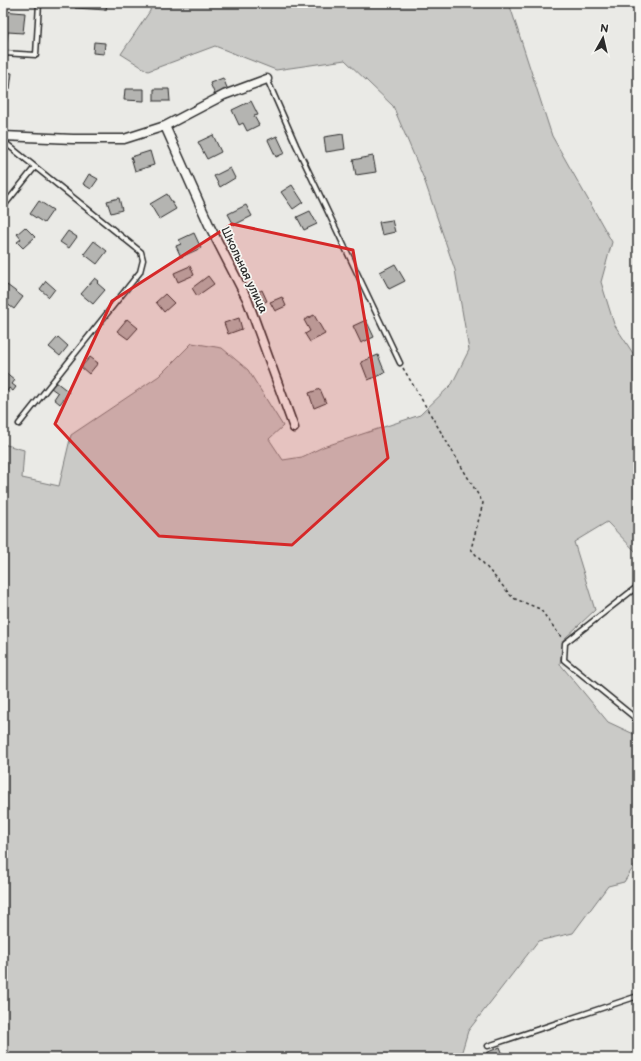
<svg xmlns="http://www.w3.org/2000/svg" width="641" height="1061" viewBox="0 0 641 1061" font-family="'Balsamiq Sans',sans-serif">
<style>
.green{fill:#cacac7;stroke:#7a7a79}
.building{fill:#b4b4b1;stroke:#2b2b2b}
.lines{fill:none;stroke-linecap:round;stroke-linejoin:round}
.lane-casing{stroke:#2b2b2b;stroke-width:7}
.street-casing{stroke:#2b2b2b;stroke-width:11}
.path{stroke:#2b2b2b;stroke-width:1.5;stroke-dasharray:3 3;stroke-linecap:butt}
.lane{stroke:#f6f6f2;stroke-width:4}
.street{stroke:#f6f6f2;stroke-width:8}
.marked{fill:#d62828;fill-opacity:0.2;stroke:#d62828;stroke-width:3;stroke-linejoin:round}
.labels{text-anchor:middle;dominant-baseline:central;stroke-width:3.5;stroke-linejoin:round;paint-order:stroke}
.street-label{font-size:12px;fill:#2b2b2b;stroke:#f6f6f2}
</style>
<rect width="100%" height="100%" fill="#eaeae6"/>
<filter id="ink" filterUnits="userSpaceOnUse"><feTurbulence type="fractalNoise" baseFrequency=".025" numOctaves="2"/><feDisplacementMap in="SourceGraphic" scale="8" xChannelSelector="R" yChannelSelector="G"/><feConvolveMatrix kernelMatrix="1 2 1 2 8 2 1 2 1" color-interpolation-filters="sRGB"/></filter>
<g filter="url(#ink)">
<path class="green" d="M151,3h358l43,133 60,106 -11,40 13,42 24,37v193l-31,-32 -33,20 21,68 -32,30 -3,24 48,58 30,14v124l-14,22 -16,4 -35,47 -35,8 -70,90 -8,27h-457v-614l21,6 -2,28 37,8 12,-51 88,-59 33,-33 30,5 26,22 35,56 -14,13 14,21 19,-3 21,-10 97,-32 32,-31 17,-34 -14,-80 -31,-91 -31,-73 -48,-46 -69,10 -61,-24 -67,25 -27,-17 29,-43z"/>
<path class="building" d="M76,3h35l-1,2h-3l-1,5 -31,-2z
M3,11l22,2 -2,20 -15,-1 -2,14h-3z
M94,42l11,1 -1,11 -11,-1z
M3,72l9,1 -2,16 -7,-1z
M223,78l5,12 -13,5 -5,-12z
M125,89h19v12l-20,-1z
M154,89h15l1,12h-16z
M251,101l7,14 -4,1 5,9 -12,6 -4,-8 -4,2 -7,-15z
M343,134l2,15 -19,3 -2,-15z
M213,135l8,17 -14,7 -9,-17z
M277,136l8,17 -9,4 -8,-17z
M150,151l4,14 -19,6 -4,-14z
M373,156l3,16 -20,3 -3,-15z
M230,168l5,10 -15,9 -6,-11z
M89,174l9,5 -7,10 -8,-5z
M292,185l11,17 -10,7 -12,-17z
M167,194l9,15 -17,10 -9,-15z
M119,198l3,12 -11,3 -4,-12z
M39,201l14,9 -9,13 -14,-9z
M246,205l6,11 -18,9 -6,-11z
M310,211l7,13 -13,6 -7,-13z
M392,220l3,12 -13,3 -3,-13z
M25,227l10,10 -12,11 -6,-6 4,-3 -4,-5z
M68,231l9,6 -8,11 -9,-6z
M194,233l7,15 -20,9 -5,-11 5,-2 -2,-4z
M94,241l13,10 -10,13 -13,-10z
M395,264l10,17 -16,8 -9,-17z
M190,266l4,9 -16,7 -4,-9z
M208,276l6,8 -17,12 -5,-8z
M95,278l4,3 -2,2 8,7 -12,14 -12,-10z
M46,281l9,8 -6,8 -9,-8z
M7,285l16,12 -9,12 -11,-8v-11z
M262,290l5,11 -9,4 -4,-11z
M165,294l9,9 -10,9 -8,-10z
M282,297l4,9 -11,5 -5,-9z
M314,315l11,19 -15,8 -5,-8 5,-3 -6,-11z
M239,318l3,11 -14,5 -4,-11z
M127,319l11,9 -10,11 -11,-8z
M366,320l8,17 -13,6 -8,-17z
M58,337l10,9 -8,10 -11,-9z
M378,355l7,18 -17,7 -7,-18z
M90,357l8,6 -9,11 -8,-7z
M4,371l11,9 -3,4 4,3 -3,4 -4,-3 -3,5 -3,-2z
M56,382l13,10 -9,12 -6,-5 4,-6 -7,-5z
M320,389l6,14 -12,5 -5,-15z
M500,1047l4,10 8,-3 2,4h-26l-2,-5z"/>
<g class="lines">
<defs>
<path id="lane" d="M3,53l33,2 3,-52
M267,79l29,66 104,218
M3,141l138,111 2,8 -3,12 -121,152
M3,207l32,-40
M638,586l-73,57 -1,17 70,57 4,6
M488,1046l150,-50"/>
<path id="street" d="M165,126l45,101 37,72 47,129
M3,136l70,3h51l41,-13 59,-31 43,-16"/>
</defs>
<use href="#lane" class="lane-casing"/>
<use href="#street" class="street-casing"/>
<path class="path" d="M403,368l80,135 -12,46 42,49 27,11 22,29"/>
<use href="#lane" class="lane"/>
<use href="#street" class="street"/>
</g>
</g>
<path class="marked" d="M232,224l121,26 35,208 -96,87 -133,-9 -104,-112 57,-123z"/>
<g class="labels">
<g class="street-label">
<text transform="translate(244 270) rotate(65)">Школьная улица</text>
</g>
</g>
<rect width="641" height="1061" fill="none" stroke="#f6f6f2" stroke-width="16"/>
<rect x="8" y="8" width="625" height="1045" fill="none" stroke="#2b2b2b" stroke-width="1.5" filter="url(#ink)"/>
<g transform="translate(603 38) rotate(8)" stroke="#f6f6f2" stroke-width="3" paint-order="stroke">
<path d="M0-3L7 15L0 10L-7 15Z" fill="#2b2b2b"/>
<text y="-6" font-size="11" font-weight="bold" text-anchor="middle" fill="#2b2b2b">N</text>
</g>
</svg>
